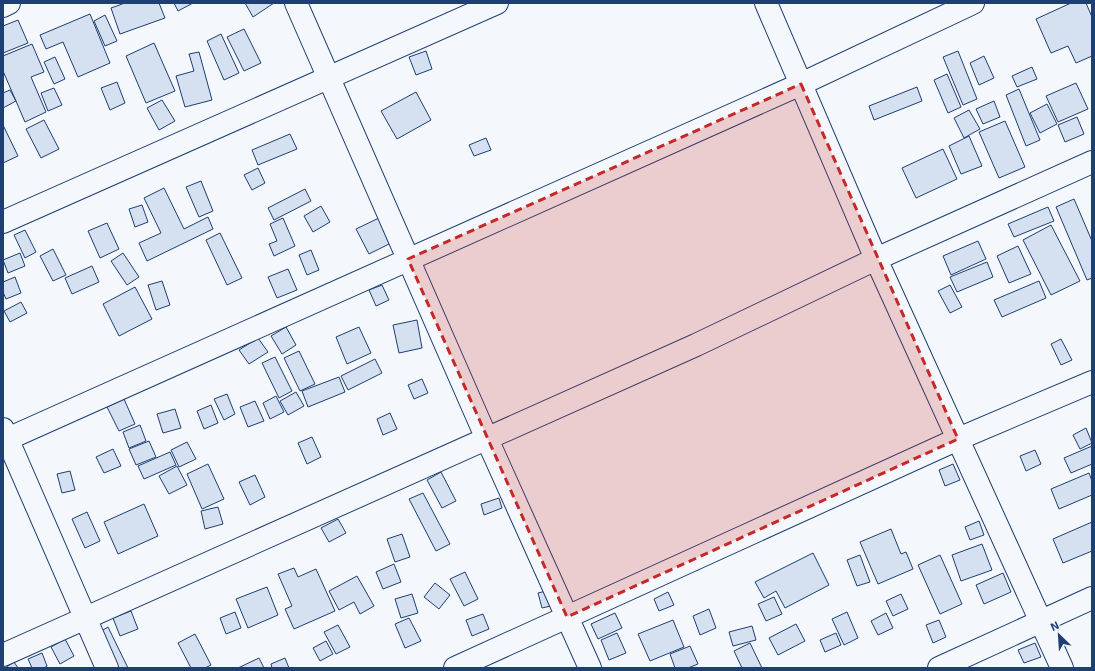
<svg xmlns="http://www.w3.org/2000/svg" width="1095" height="671" viewBox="0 0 1095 671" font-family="'Exo 2',sans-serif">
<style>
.building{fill:#d5e0f0;stroke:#1d3f73}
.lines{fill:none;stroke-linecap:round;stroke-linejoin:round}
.minor-casing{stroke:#1d3f73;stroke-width:24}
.minor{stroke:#f4f7fb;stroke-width:22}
.marked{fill:#c62828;fill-opacity:0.2;stroke:#c62828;stroke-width:3;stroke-dasharray:8 5;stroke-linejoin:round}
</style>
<rect width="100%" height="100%" fill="#f4f7fb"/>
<path class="building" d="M125,3h34l6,15 -45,16 -9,-26z
M174,3h19l-15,8z
M245,3h29l-21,14z
M1071,3h15l6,14v39l-16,7 -8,-17 -17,7 -15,-34z
M90,14l20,49 -32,14 -15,-35 -17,7 -6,-14z
M105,15l12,26 -12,5 -11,-25z
M18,20l10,23 -25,10v-27z
M244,29l17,34 -17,8 -17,-34z
M221,34l18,39 -15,7 -17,-39z
M154,43l21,48 -29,12 -20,-47z
M32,44l12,28 -13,5 15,35 -21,10 -22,-51v-15z
M426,51l6,18 -16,6 -7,-18z
M958,51l19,48 -14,6 -20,-48z
M199,52l13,48 -27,7 -9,-31 18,-5 -5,-17z
M984,56l10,22 -15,7 -9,-22z
M55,57l10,22 -11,5 -10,-22z
M1032,67l5,12 -20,8 -5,-11z
M947,74l14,33 -13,6 -14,-33z
M117,82l8,21 -15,7 -9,-22z
M1076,83l12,26 -30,13 -12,-26z
M917,87l5,14 -48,19 -5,-14z
M54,88l8,17 -14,6 -7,-18z
M1019,89l21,51 -14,6 -20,-51z
M10,90l6,11 -13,7v-15z
M416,92l15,28 -34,19 -16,-28z
M162,100l13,21 -16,9 -12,-22z
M994,101l6,16 -17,7 -7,-15z
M1047,104l10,20 -17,9 -10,-20z
M969,110l11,19 -16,9 -10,-20z
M1077,117l7,17 -19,8 -7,-17z
M44,120l15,29 -18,9 -15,-29z
M1005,121l20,46 -26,11 -20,-46z
M3,125l15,31 -15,7z
M290,134l7,15 -39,16 -6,-15z
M969,136l13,30 -21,8 -12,-28z
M486,138l5,12 -17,6 -5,-11z
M943,149l14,30 -41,19 -14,-30z
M258,168l7,15 -13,7 -8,-15z
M201,181l12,30 -14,6 -13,-30z
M164,188l20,41 24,-12 5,12 -66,32 -8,-18 22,-10 -17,-35z
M305,189l6,12 -37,19 -6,-12z
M1074,199l18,42v37l-5,2 -31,-73z
M142,205l6,17 -13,5 -6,-18z
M321,206l9,16 -17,10 -9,-16z
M1048,207l6,14 -40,16 -6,-13z
M381,217l12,25 -24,12 -13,-25z
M283,218l12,28 -21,10 -5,-12 8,-3 -7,-17z
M107,223l12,26 -19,9 -12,-27z
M1051,225l29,56 -29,14 -28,-55z
M25,230l11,22 -11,6 -11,-23z
M220,233l22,45 -15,7 -21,-45z
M978,241l8,18 -35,16 -8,-19z
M1018,246l13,28 -22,9 -12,-27z
M53,249l13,26 -13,6 -13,-25z
M311,250l8,20 -12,5 -8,-20z
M20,253l5,13 -17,7 -5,-13z
M123,253l16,24 -12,8 -16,-24z
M987,262l6,15 -36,15 -7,-15z
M92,266l7,16 -27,12 -7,-16z
M288,269l9,21 -20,8 -9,-21z
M15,277l6,16 -15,6 -3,-7v-10z
M162,281l8,24 -14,5 -8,-25z
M1039,281l7,17 -44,19 -8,-17z
M382,285l7,15 -13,6 -7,-16z
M950,285l12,22 -12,6 -12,-22z
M135,287l17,32 -33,17 -16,-32z
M21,302l6,11 -17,9 -6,-11z
M417,320l5,28 -23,5 -6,-28z
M286,327l10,18 -14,9 -11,-18z
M359,327l12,26 -24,11 -11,-27z
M258,338l10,14 -19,12 -10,-14z
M1061,339l11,21 -11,5 -10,-21z
M299,351l16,33 -15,7 -16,-33z
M275,357l17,34 -13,7 -17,-35z
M375,359l7,14 -34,17 -7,-14z
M339,377l6,15 -37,15 -6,-16z
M422,379l6,14 -14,6 -6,-14z
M296,392l8,14 -16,9 -8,-14z
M227,394l8,20 -11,6 -10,-21z
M276,396l8,16 -14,7 -7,-16z
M124,399l11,25 -16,7 -12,-24z
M255,401l9,20 -16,6 -8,-20z
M211,405l7,18 -14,6 -7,-18z
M175,409l6,19 -18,5 -6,-19z
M390,413l7,16 -14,6 -6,-16z
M140,425l6,16 -17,7 -6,-16z
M1086,428l6,15 -12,6 -7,-14z
M312,437l9,20 -14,7 -9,-21z
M149,441l7,16 -20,8 -7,-16z
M187,442l9,17 -17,8 -8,-17z
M1092,446v18l-21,9 -7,-15z
M113,449l8,17 -17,7 -8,-16z
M1035,450l6,14 -15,7 -6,-15z
M170,452l6,13 -32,14 -6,-13z
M208,464l16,35 -22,10 -15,-35z
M953,464l7,16 -15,6 -6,-16z
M177,466l10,19 -18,9 -10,-18z
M70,471l5,19 -13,3 -5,-19z
M441,472l15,29 -14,7 -15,-28z
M1089,473l3,8v14l-33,14 -8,-20z
M255,475l10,22 -15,8 -11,-23z
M423,493l27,51 -14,7 -27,-52z
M499,498l3,10 -18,7 -3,-11z
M144,504l14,32 -40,18 -14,-32z
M218,507l5,17 -18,5 -4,-18z
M87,512l13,29 -15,7 -13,-29z
M338,519l8,14 -17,9 -8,-14z
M979,521l5,14 -14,5 -5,-13z
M1092,522v29l-29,12 -10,-24z
M891,529l10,25 5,-2 7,17 -35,15 -18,-42z
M402,534l8,23 -15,5 -8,-23z
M982,544l10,26 -31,11 -9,-26z
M813,553l16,32 -44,23 -9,-17 -12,7 -9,-16z
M860,555l10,27 -13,4 -10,-26z
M940,555l22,49 -22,10 -22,-49z
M394,564l7,18 -18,7 -7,-17z
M294,568l4,9 18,-8 19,42 -41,18 -9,-20 7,-3 -14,-32z
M465,572l13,27 -14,7 -14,-27z
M1003,573l8,19 -27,12 -8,-19z
M357,576l17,30 -14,8 -6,-12 -15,8 -10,-19z
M435,583l15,12 -11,14 -15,-12z
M267,587l11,28 -30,13 -12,-29z
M554,589l5,15 -17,4 -4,-15z
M668,592l6,13 -15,6 -5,-12z
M412,594l6,19 -17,5 -6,-19z
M901,594l7,15 -15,7 -7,-15z
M774,597l8,17 -16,7 -8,-17z
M709,609l7,19 -16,7 -7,-19z
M131,611l7,18 -18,7 -7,-18z
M235,612l6,16 -15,6 -6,-16z
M847,612l11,26 -14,7 -12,-26z
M615,613l7,15 -24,11 -7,-15z
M886,613l7,15 -15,7 -7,-14z
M483,614l6,15 -17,7 -6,-16z
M409,618l12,23 -16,7 -10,-24z
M673,620l11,27 -34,14 -12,-27z
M939,620l7,17 -13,6 -7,-18z
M796,624l9,17 -27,14 -9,-17z
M338,625l12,22 -14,7 -12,-22z
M752,626l4,14 -23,6 -4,-14z
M108,627l20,41h-12l-18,-35z
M617,633l9,20 -17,7 -8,-20z
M836,633l5,12 -16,7 -5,-12z
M195,634l16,31 -6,3h-14l-13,-25z
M65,639l9,17 -14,8 -9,-17z
M326,641l7,13 -13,7 -7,-13z
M750,643l12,25h-20l-8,-17z
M1035,643l6,14 -17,6 -6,-13z
M690,646l8,18 -10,4h-13l-5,-14z
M42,653l5,13 -3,2h-12l-4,-9z
M259,658l5,10h-26z
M285,658l4,10h-17l-1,-4z
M14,662l4,6h-13z"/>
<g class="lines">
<defs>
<path id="minor" d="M296,3l191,436 103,229
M766,3l110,256 186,409
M3,6l6,-3
M3,222l494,-219
M3,429l104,239
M3,441l798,-357 172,-81
M3,655l693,-310 180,-86 216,-97
M455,668l503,-229 134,-57
M939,668l153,-70"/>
</defs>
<use href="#minor" class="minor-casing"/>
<use href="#minor" class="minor"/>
</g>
<path class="marked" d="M801,84l157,355 -391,178 -159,-358z"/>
<rect width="1095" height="671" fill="none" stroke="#1d3f73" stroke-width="8"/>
<g transform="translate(1059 635) rotate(335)" stroke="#f4f7fb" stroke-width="3" paint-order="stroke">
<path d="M0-3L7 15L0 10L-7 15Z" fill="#1d3f73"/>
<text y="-6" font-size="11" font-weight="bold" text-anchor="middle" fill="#1d3f73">N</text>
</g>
</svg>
